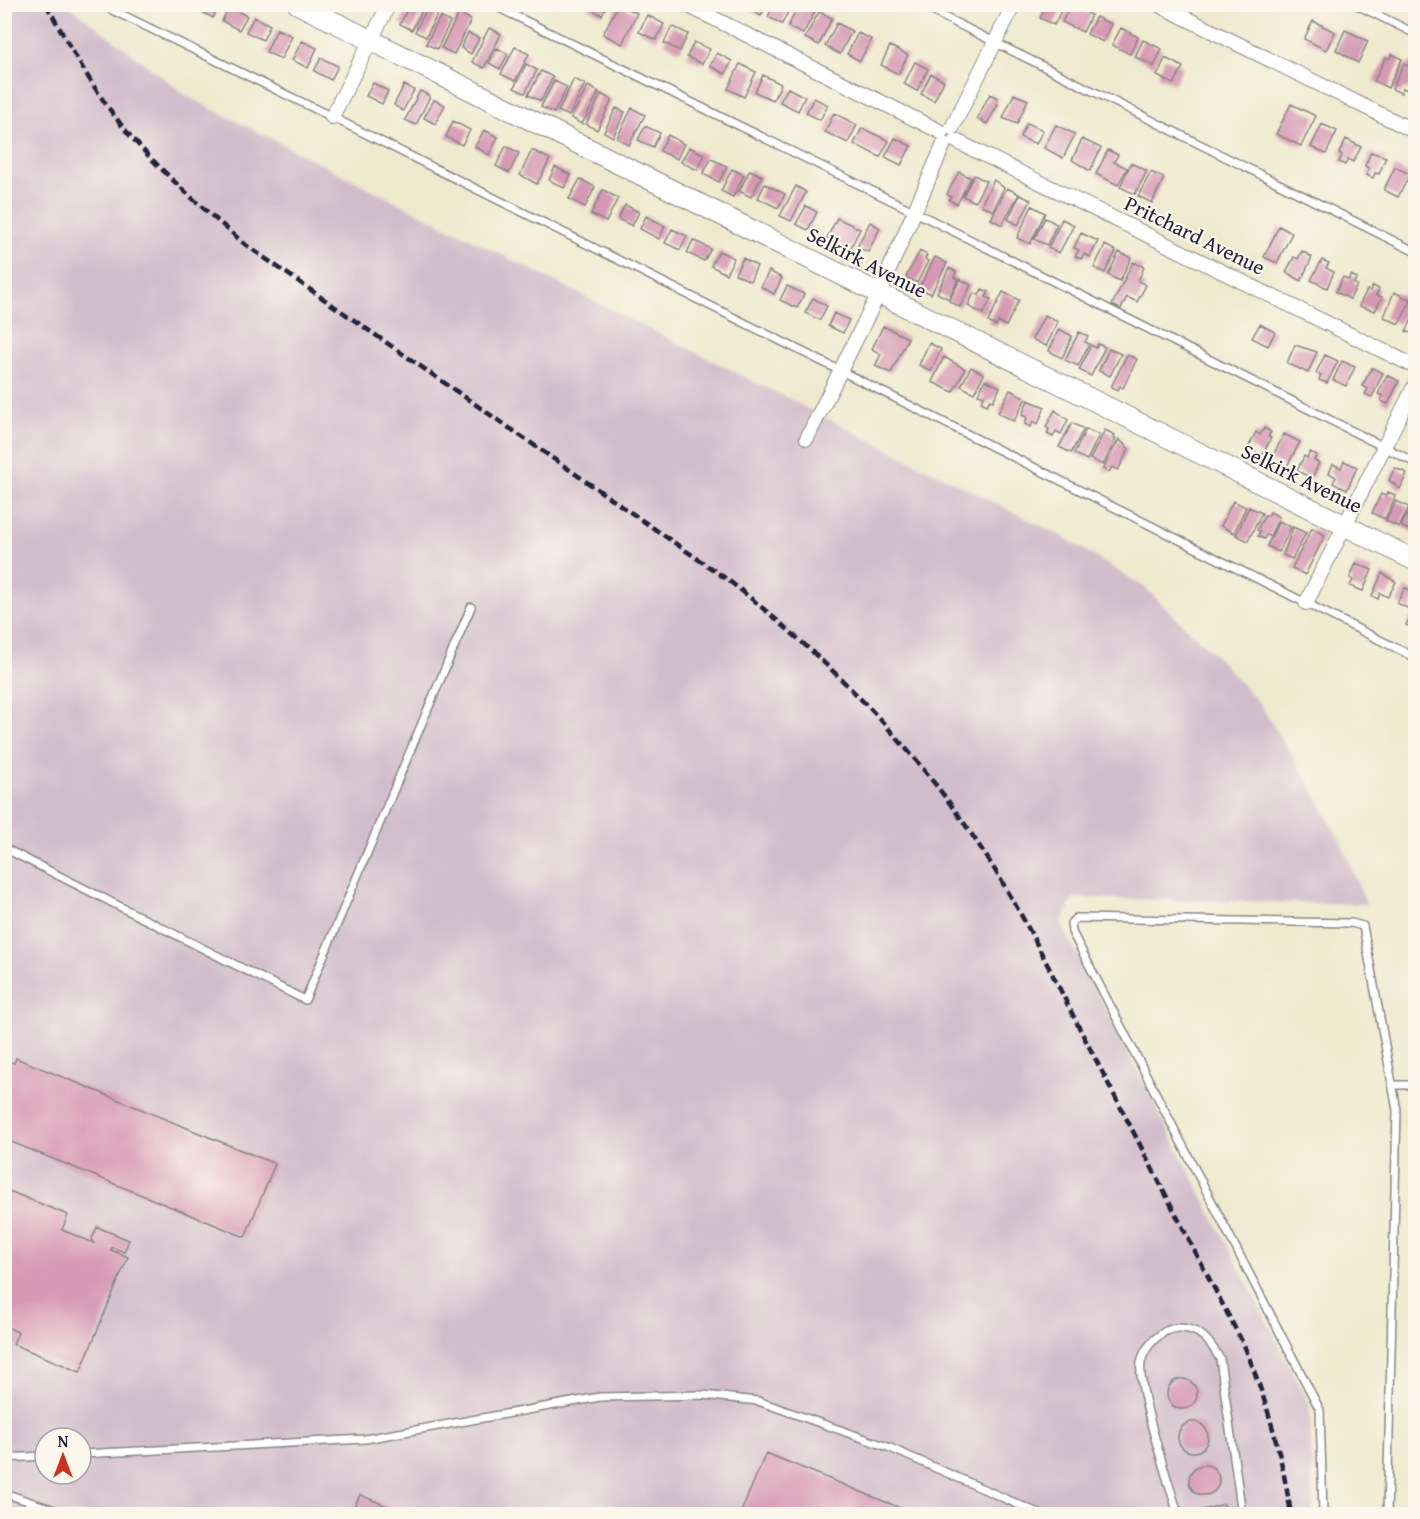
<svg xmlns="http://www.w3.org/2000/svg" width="1420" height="1519" viewBox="0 0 1420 1519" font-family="'Gentium Book Plus',serif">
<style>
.industrial{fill:#d1bdcb;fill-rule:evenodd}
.building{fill:#d698b3}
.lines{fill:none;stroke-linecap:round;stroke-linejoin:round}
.lane-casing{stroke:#888684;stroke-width:10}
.street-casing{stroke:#888684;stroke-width:16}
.secondary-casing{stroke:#888684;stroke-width:22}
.lane{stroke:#fff;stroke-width:7}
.street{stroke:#fff;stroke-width:14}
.secondary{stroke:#fff;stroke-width:20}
.rail{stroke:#22223b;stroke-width:4.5;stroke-dasharray:9 4.5;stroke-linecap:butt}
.labels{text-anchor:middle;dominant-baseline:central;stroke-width:4.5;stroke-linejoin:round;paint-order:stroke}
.street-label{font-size:21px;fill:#22223b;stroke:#fbf7ec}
</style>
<rect width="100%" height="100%" fill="#fbf7ec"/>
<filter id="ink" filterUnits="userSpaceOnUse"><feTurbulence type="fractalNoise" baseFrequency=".0167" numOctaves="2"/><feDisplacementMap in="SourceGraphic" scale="12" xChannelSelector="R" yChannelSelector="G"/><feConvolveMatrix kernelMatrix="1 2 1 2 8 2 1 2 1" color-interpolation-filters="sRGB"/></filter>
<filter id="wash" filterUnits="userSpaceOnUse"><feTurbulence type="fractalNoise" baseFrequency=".008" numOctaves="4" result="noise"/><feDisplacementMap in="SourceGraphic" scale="24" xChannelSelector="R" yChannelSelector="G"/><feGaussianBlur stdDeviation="1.35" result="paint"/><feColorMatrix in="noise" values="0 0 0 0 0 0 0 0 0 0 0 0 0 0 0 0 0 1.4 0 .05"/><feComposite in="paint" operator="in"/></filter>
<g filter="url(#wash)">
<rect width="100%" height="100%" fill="#efe9ce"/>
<path class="industrial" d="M67,4l121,93 875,440 81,50 74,71 41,45 50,80 32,59 25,62 -292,-6 -13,25 249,482 3,109h-1308l-1,-1509zM45,1438h36v36h-36z"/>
<g id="blocks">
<path class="building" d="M201,4h19l-7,14 -15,-8z
M410,4h15l-13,26 -12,-6z
M429,4l12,2 -15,31 -11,-5z
M588,4h19l-5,11 -16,-8z
M750,4h17l-6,12 -13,-7z
M774,4h18l-10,20 -14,-7z
M799,4h20l-16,30 -15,-7z
M1047,4h17l-10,21 -14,-7z
M1071,4l20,11 -8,17 -21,-10z
M618,5l19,8 -15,31 -19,-10z
M229,7l18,9 -8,14 -17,-9z
M819,12l13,6 -13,27 -14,-7z
M459,13l12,7 -17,34 -13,-6z
M647,15l17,9 -8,16 -17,-8z
M254,17l16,8 -7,15 -17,-8z
M440,17l10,5 -13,27 -11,-5z
M1096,17l15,7 -8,18 -16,-8z
M1313,21l22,11 -9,18 -22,-11z
M837,23l15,8 -12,23 -15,-8z
M672,26l16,8 -8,17 -16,-8z
M489,28l12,6 -17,34 -12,-6z
M1121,28l17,9 -8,17 -18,-9z
M277,29l15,7 -11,23 -15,-7z
M1345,30l23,11 -10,22 -22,-13z
M468,33l11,5 -8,16 -10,-6z
M858,33l13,6 -11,22 -13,-7z
M1143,40l19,9 -8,17 -19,-9z
M302,41l15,7 -9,20 -16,-8z
M694,42l16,7 -8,15 -15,-7z
M890,46l18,9 -10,19 -17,-9z
M515,47l14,7 -14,27 -14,-7z
M497,48l11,6 -8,15 -11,-6z
M717,53l15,8 -7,13 -15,-8z
M1392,54l10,5 -14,29 -14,-7 12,-24 3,2z
M321,58l17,8 -7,14 -17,-9z
M1165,58l18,9 -9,17 -17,-8z
M915,62l13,7 -11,22 -13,-7z
M1410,62l6,2v8l-9,18 -4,-2 -2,5 -9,-4 12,-25 4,2z
M526,64l11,6 -12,23 -11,-5z
M740,64l16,8 -12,25 -16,-8z
M541,71l12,6 -12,24 -13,-6z
M931,74l13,7 -10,20 -13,-7z
M763,75l18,9 -8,16 -18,-8z
M574,79l11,5 -16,32 -11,-5z
M554,81l13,6 -13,26 -13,-6z
M373,83l15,8 -6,13 -16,-8z
M404,85l10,5 -11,21 -9,-6z
M588,86l11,6 -17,32 -11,-6z
M788,88l17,9 -7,14 -18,-9z
M420,91l10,5 -14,29 -11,-5z
M601,94l11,6 -15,30 -11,-6z
M990,94l8,4 -2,5 2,1 -11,20 -10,-5z
M1014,94l14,6 -11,24 -14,-6z
M814,98l14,7 -8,15 -14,-7z
M434,100l11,5 -10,19 -11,-6z
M1291,104l25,12 -15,30 -25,-12z
M616,108l9,4 -12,25 -9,-5z
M632,108l13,7 -16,30 -12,-7z
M834,113l23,12 -9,18 -23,-11z
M453,121l17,9 -8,15 -16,-8z
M1027,123l16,7 -7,14 -16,-7z
M1322,124l15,7 -11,23 -15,-7z
M1056,125l19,9 -12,24 -19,-10z
M645,126l15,7 -7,14 -15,-7z
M862,128l27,13 -9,16 -26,-13z
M484,130l14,7 -9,18 -14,-8z
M668,135l16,9 -7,15 -17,-8z
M895,138l16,8 -10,19 -16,-8z
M1082,139l19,9 -11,23 -18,-11z
M1346,139l15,8 -8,15 -5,-3 -3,6 -6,-3 3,-7 -3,-2z
M506,146l13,7 -10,20 -13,-7z
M689,147l16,8 -8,15 -16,-8z
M532,150l18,9 -13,25 -17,-9z
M1108,150l10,5 -4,7 13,6 -9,17 -22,-11z
M1371,152l15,5 -7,17 -4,-1 -2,5 -7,-3 3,-7 -4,-2z
M711,159l16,7 -8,16 -16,-8z
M1131,163l16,8 -12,23 -15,-7z
M555,167l16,8 -7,13 -15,-8z
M1395,167l15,7 -12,23 -14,-7z
M732,169l12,6 -11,22 -12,-6z
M750,170l12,6 -11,21 -12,-6z
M959,172l12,6 -14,26 -8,-4 2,-3 -4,-3z
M1151,172l13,6 -12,25 -14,-7z
M974,175l12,6 -11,21 -12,-6z
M580,179l15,8 -10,20 -16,-8z
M994,180l10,8 -11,23 -12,-6z
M765,184l20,10 -7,14 -20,-10z
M796,186l10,6 -15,29 -11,-5z
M1007,188l12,6 -17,31 -11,-6z
M603,190l15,8 -12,24 -15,-8z
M1020,195l11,5 -13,25 -10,-6z
M625,205l14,7 -7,14 -14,-7z
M806,206l11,6 -9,18 -12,-6z
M1032,206l13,7 -15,31 -13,-6z
M646,216l19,10 -6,13 -19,-10z
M837,218l23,11 -10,20 -23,-11z
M1045,218l12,6 -10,21 -13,-6z
M1062,219l12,6 -15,28 -11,-5z
M870,222l10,6 -12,24 -11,-5z
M1279,226l13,7 -15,30 -13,-6z
M672,229l15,7 -7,14 -15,-7z
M1081,233l17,8 -8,16 -6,-3 -3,5 -6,-3 4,-6 -5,-2z
M693,240l18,9 -7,12 -17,-8z
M1105,245l11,6 -11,22 -11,-5z
M719,251l15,7 -8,16 -15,-8z
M920,251l7,4 -2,4 3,2 -11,22 -11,-6z
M1302,251l10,6 -11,24 -15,-9 8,-15 4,2z
M1119,252l12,6 -11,23 -12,-6z
M935,257l12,6 -16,31 -12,-6z
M743,258l14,8 -7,15 -15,-7z
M1322,260l7,3 -3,5 8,4 -7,16 -16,-8z
M1133,262l11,5 -6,14 8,4 -9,17 -10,-5 -6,12 -9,-4z
M949,268l7,4 -2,5 4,2 -9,20 -12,-6z
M769,271l13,7 -8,16 -13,-7z
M1351,275l6,3 -3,5 3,2 -7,14 -14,-7 7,-15 5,3z
M960,279l11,6 -11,22 -11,-6z
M787,286l17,8 -7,14 -17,-8z
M1373,286l6,3 -3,6 6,2 -7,14 -16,-5 8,-16 3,1z
M982,289l7,3 -3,5 5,2 -8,15 -15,-8 6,-13 5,2z
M1003,292l16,8 -13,26 -8,-4 -2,4 -8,-4z
M1394,292l17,8 -12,24 -15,-7z
M813,298l14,8 -7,14 -15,-7z
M1416,312v23l-10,-4z
M834,313l15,7 -6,13 -15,-7z
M1045,315l13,7 -12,24 -14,-7z
M1260,324l15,8 -7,14 -16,-8z
M883,326l25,12 -17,35 -16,-7 6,-12 -9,-5z
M1059,329l13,7 -10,22 -13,-7z
M1079,332l9,4 -3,6 4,2 -11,22 -13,-6z
M929,343l12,6 -10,22 -12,-6z
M1098,344l7,3 -14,29 -12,-6 12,-25 5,3z
M1295,345l22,7 -9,21 -21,-10z
M1109,349l12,5 -11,22 -11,-5z
M1127,355l10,4 -14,29 -3,-2 -2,4 -7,-3z
M1325,355l13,6 -11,22 -8,-3 2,-5 -5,-2z
M944,357l21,12 -12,23 -21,-10z
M1342,361l13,6 -9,19 -13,-6z
M971,367l13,7 -10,19 -13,-7z
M1372,368l11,5 -11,24 -7,-3 3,-5 -6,-3z
M1387,375l12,6 -11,23 -7,-3 2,-5 -5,-2z
M985,380l15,7 -7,14 -3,-1 -3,5 -6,-3 3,-6 -6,-2z
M1010,390l16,8 -12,23 -16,-8z
M1028,400l17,7 -7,17 -5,-3 -2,6 -6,-3 2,-7 -5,-2z
M1055,410l13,10 -7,14 -5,-3 -3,6 -6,-3 2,-5 -3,-2z
M1072,423l12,6 -13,24 -12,-6z
M1264,428l7,4 -3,5 3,1 -9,18 -13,-10 7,-14 4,3z
M1086,429l13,6 -12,25 -13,-6z
M1105,430l10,5 -2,3 3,1 -13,26 -13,-6z
M1284,434l16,8 -13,24 -17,-5z
M1119,439l10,10 -11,21 -6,-3 -3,5 -6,-3z
M1310,452l7,3 -3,5 5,3 -7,15 -15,-7 7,-15 3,2z
M1344,461l13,6 -10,23 -14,-7 3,-6 -7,-4 4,-9 8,4z
M1395,468l12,5 -7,16 -11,-9z
M1388,492l7,3 -1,5 -9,19 -13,-6 9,-19 5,2z
M1233,501l13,6 -12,26 -13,-7z
M1396,501l13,6 -10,20 -13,-6z
M1414,502l2,1 -2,30 -13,-7z
M1249,507l13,6 -14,28 -12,-6z
M1270,512l9,5 -9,19 -4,-1 -2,4 -6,-3 2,-5 -3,-1 8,-15 3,1z
M1279,521l12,6 -12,25 -12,-6z
M1293,527l13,6 -14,26 -9,-4z
M1312,528l13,7 -20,40 -13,-7z
M1356,563l16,7 -9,21 -13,-5 3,-6 -3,-2z
M1382,573l14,9 -8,15 -8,-4 -2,6 -6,-3z
M1405,588l9,3 2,3 -5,16 -14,-7z
M1416,606v23l-10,-4z
M16,1058l259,106 -30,73 -241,-98v-80l10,4z
M4,1189l64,26 -6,15 32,13 -2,-4 5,-12 32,13 -5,12 -12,-5 -1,3 17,7 -48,115 -67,-28 5,-12 -14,-6z
M1167 1394a15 15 0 1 1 30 0a15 15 0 1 1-30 0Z
M1178 1437a15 15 0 1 1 30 0a15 15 0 1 1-30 0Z
M766,1453l149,61h-175z
M1189 1480a15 15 0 1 1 30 0a15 15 0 1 1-30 0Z
M360,1495l47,19h-56z
M1224,1504l3,10h-27l-1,-3z"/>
</g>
</g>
<g filter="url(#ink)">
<use href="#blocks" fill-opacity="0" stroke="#888684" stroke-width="1.5"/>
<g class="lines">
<defs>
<path id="lane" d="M100,4l232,113 1084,541
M491,4l424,208 501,251
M918,4l498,248
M1355,4l61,30
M4,848l301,152 166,-393
M1394,1085h22
M81,1454l284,-15 235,-42 103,-2 55,6 130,46 152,67
M4,1458l41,-2
M4,1493l62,21
M1178,1514c-9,-31 -41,-124 -37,-151 3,-17 21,-35 38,-35 22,0 31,14 41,31l22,155
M1323,1514l-3,-104 -248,-478 -1,-9 5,-5 275,5 12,3 34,184 -10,404"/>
<path id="street" d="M685,4l256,128
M1157,4l259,128
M332,117l57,-113
M952,128l62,-124
M956,141l460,226
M807,438l71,-143 66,-151
M1306,603l110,-220"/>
<path id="secondary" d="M298,4l1118,557"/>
</defs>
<use href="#lane" class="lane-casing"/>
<use href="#street" class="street-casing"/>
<use href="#secondary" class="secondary-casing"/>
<use href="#lane" class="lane"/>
<use href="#street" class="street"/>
<use href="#secondary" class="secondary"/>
<path class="rail" d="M46,4c26,46 52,95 87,135 35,39 73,72 113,106l482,335c98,77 190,169 258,276 37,57 67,120 98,181 54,103 106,206 160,308 24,59 37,107 47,169"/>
</g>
</g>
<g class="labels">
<g class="street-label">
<text transform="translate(1195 235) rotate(26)">Pritchard Avenue</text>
<text transform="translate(867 262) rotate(27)">Selkirk Avenue</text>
<text transform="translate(1302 478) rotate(26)">Selkirk Avenue</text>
</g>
</g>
<rect width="1420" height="1519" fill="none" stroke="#fbf7ec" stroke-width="24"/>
<g transform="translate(63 1456)"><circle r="28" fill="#fbf7ec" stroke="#a4a2a5" stroke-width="1.5"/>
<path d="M0-4.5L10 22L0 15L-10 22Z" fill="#c8321e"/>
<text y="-9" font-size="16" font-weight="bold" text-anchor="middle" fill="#22223b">N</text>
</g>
</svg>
